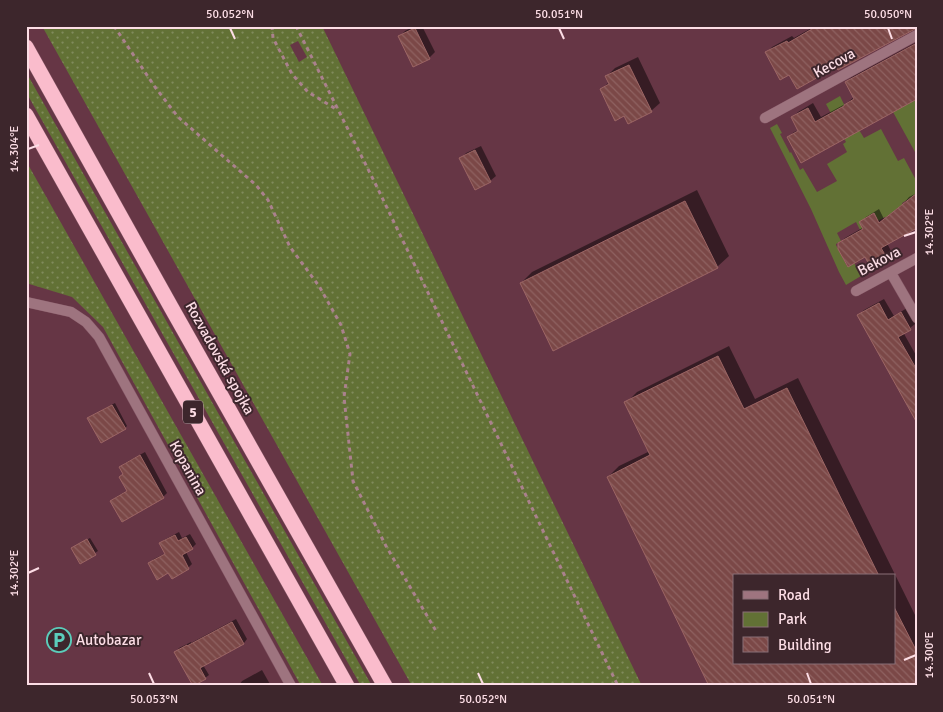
<svg xmlns="http://www.w3.org/2000/svg" width="943" height="712" viewBox="0 0 943 712" font-family="Signika,sans-serif">
<style>
.grass{fill:url(#grass-dots);fill-rule:evenodd}
.green{fill:#627135}
.shadow{fill:#0007;fill-rule:evenodd}
.building{fill:url(#building-back-hatch);stroke:#9c6564}
.lines{fill:none;stroke-linecap:round;stroke-linejoin:round}
.street-casing{stroke:#815462;stroke-width:11}
.highway-casing{stroke:#815462;stroke-width:16}
.path{stroke:#aa818d;stroke-width:3;stroke-dasharray:4 4;stroke-linecap:butt}
.street{stroke:#9e747f;stroke-width:10}
.highway{stroke:#fabccc;stroke-width:15}
.ticks{fill:none;stroke:#fcdde5;stroke-width:2}
.labels{text-anchor:middle;dominant-baseline:central;stroke-width:4;stroke-linejoin:round;paint-order:stroke}
.shield{fill:#3d262c;stroke:#c3a6ae;stroke-width:1}
.shield-label{font-size:14px;font-weight:bold;fill:#fcdde5}
.street-label{font-size:15px;fill:#fcdde5;stroke:#3d262c}
.poi-label{font-size:15px;fill:#fcdde5;stroke:#3d262c;text-anchor:start}
.neatline{fill:none;stroke:#fcdde5;stroke-width:2}
.ticks-label{font-size:12px;text-anchor:middle;fill:#fcdde5}
</style>
<defs>
<pattern id="grass-dots" width="8" height="8" patternUnits="userSpaceOnUse" patternTransform="scale(1.25)"><rect width="8" height="8" fill="#627135"/><path d="M2 2h.1M6 6h.1" fill="none" stroke="#818b5c" stroke-width="1.8" stroke-linecap="round"/></pattern>
<pattern id="building-back-hatch" width="6" height="6" patternUnits="userSpaceOnUse" patternTransform="scale(1.25)"><rect width="6" height="6" fill="#7b4847"/><path d="M-1 5l2 2M0 0l6 6M5-1l2 2" fill="none" stroke="#8f6261"/></pattern>
</defs>
<rect width="100%" height="100%" fill="#663645"/>
<path class="grass" d="M42,26h280l320,660h-230zM298,41l9,16 -8,5 -9,-17z
M26,72l346,614h-11l-335,-594z
M26,161l297,525h-22l-198,-359 -31,-30 -46,-14z"/>
<path class="green" d="M917,81v70l-2,1 -22,-40z
M840,96l9,19h1l14,23 17,-9 17,32 6,-3 13,24v12l-15,9 14,25 -31,-11 -25,13 -4,-8 -19,11 4,8 -5,3v1l11,21 7,-3 7,13 -15,9 -7,-13 -28,-63 -41,-81 7,-4 5,9 -2,1 10,19 1,-1 9,18 3,-2 14,24 20,-11 -10,-17 20,-12 -4,-8 3,-2 -20,-38z"/>
<path class="shadow" d="M414,26h8l13,26 -6,6 -29,-22 5,-5z
M815,26h102l-80,39 -47,8 -23,-20 5,-6 20,-11 2,2z
M917,42v55l-129,41 6,-6 5,-2 -7,-12 6,-6 15,-9 8,14 26,-14 7,-6 -8,-15 6,-5z
M638,57l22,46 -9,8 -26,3 -23,-25 7,-7 -3,-5 9,-9z
M481,146l15,30 -6,5 -29,-22 5,-6z
M697,190l32,66 -12,11 -196,16 11,-11z
M917,193v33l-30,17 6,12 -5,5 -23,-4 -26,-12 6,-6 19,-11 -3,-5 5,-5 13,-8 5,10 20,-16 5,-6z
M884,299l10,17 13,-8 8,16 -5,4 -7,4 14,25v63l-58,-105 5,-5z
M729,346l26,53 43,-21 119,241v67h-206l-103,-209 11,-11 31,-15 -24,-48 11,-11zM734,576h160v87h-160z
M115,403l12,23 -2,2 -34,-12z
M145,452l22,41 -4,4 -52,4 5,-4 12,-7 -4,-17 -4,-6 5,-4z
M179,532l3,6 8,-4 6,10 -4,4 -6,4 6,12 -4,4 -16,9 -4,-6 -18,-8 4,-4 12,-6 -5,-10 3,-3z
M90,538l8,13 -17,11 -6,-16z
M236,619l11,20 -3,4 -41,22 6,10 -4,3 -29,-26 3,-4 12,-6v1z
M262,670l9,16h-30l-1,-2 2,-3z"/>
<path class="building" d="M817,26h100v2l-79,42 -2,-3 -39,22 -8,-14 -9,5 -15,-28 22,-11 1,2z
M415,28l15,31 -17,8 -15,-31z
M917,43v56l-116,64 -14,-26 11,-6 -7,-14 17,-9 7,14 29,-16v-1l10,-6 -9,-17z
M629,65l23,47 -24,12 -4,-8 -9,5 -15,-32 9,-5 -4,-8z
M475,150l16,32 -16,8 -16,-32z
M917,193v35l-36,20 8,13 -17,9 -7,-13 -17,10 -10,-18v-6l25,-14 -4,-7 15,-9 5,10z
M685,201l33,67 -165,83 -33,-68z
M879,303l9,17 13,-8 10,18 -13,7 19,33v53l-60,-108z
M718,356l26,53 43,-21 92,188h-145v87h160v-56l23,45v34h-208l-102,-209 43,-22 -26,-53z
M112,405l14,24 -25,14 -14,-25z
M140,455l24,43 -42,24 -12,-21 17,-10 -8,-14 4,-3 -4,-7z
M175,535l3,6 8,-4 7,12 -11,6 7,14 -17,10 -4,-6 -11,7 -9,-17 17,-9 -6,-11z
M87,539l9,16 -16,9 -9,-16z
M232,622l12,22 -44,24 6,11 -13,7 -19,-34 13,-7v1z"/>
<g class="lines">
<defs>
<path id="street" d="M765,118l152,-83
M891,273l26,45
M856,291l61,-33
M26,302l45,10 15,10 13,15 192,349"/>
<path id="highway" d="M26,47l145,260 214,379
M26,115l321,571"/>
</defs>
<use href="#street" class="street-casing"/>
<use href="#highway" class="highway-casing"/>
<path class="path" d="M114,26l41,61 23,30 78,68 12,15 22,47 29,39 22,39 9,29 -6,43 9,84 33,65 50,85
M272,26l1,12 19,36 16,18 28,17
M296,26l80,159 242,501"/>
<use href="#street" class="street"/>
<use href="#highway" class="highway"/>
</g>
<path class="ticks" d="M230,28l5,11M559,28l5,11M888,28l4,11M28,149l11,-4M904,236l12,-4M28,573l11,-5M904,660l12,-5M149,673l5,11M478,673l5,11M807,673l4,11"/>
<defs>
<symbol id="parking-ring" viewBox="-11 -11 22 22"><circle r="9.5" fill="#3d262c" stroke="#5bcebb" stroke-width="1.5"/><path d="M-3.5-5.5H1a3.5 3.5 0 0 1 0 7H-1V5.5H-3.5ZM-1-3.4V-.6H.8a1.4 1.4 0 0 0 0-2.8Z" fill="#5bcebb"/></symbol>
</defs>
<g fill-rule="evenodd">
<use href="#parking-ring" x="45" y="626" width="28" height="28"/>
</g>
<g class="labels">
<rect class="shield" x="183" y="400.5" width="20" height="23" rx="4"/>
<g class="shield-label">
<text x="193" y="412">5</text>
</g>
<g class="street-label">
<text transform="translate(834 63) rotate(-29)">Kecova</text>
<text transform="translate(879 261) rotate(-28)">Bekova</text>
<text transform="translate(220 358) rotate(61)">Rozvadovská spojka</text>
<text transform="translate(188 468) rotate(61)">Kopanina</text>
</g>
<g class="poi-label">
<text x="76" y="640">Autobazar</text>
</g>
</g>
<rect width="943" height="712" fill="none" stroke="#3d262c" stroke-width="55"/>
<rect x="733" y="574" width="162" height="90" fill="#3d262c" stroke="#896f76"/>
<rect x="743" y="591" width="25" height="8" fill="#9e747f" stroke="#896f76"/>
<text x="778" y="600" font-size="15" fill="#fcdde5">Road</text>
<rect x="743" y="612" width="25" height="15" fill="#627135" stroke="#896f76"/>
<text x="778" y="624" font-size="15" fill="#fcdde5">Park</text>
<rect x="743" y="637" width="25" height="15" fill="url(#building-back-hatch)" stroke="#896f76"/>
<text x="778" y="650" font-size="15" fill="#fcdde5">Building</text>
<rect x="28" y="28" width="888" height="656" class="neatline"/>
<g class="ticks-label">
<text x="230" y="18">50.052°N</text>
<text x="559" y="18">50.051°N</text>
<text x="888" y="18">50.050°N</text>
<text transform="translate(14 149) rotate(-90)" y="4">14.304°E</text>
<text transform="translate(929 232) rotate(-90)" y="4">14.302°E</text>
<text transform="translate(14 573) rotate(-90)" y="4">14.302°E</text>
<text transform="translate(929 655) rotate(-90)" y="4">14.300°E</text>
<text x="154" y="703">50.053°N</text>
<text x="483" y="703">50.052°N</text>
<text x="811" y="703">50.051°N</text>
</g>
</svg>
